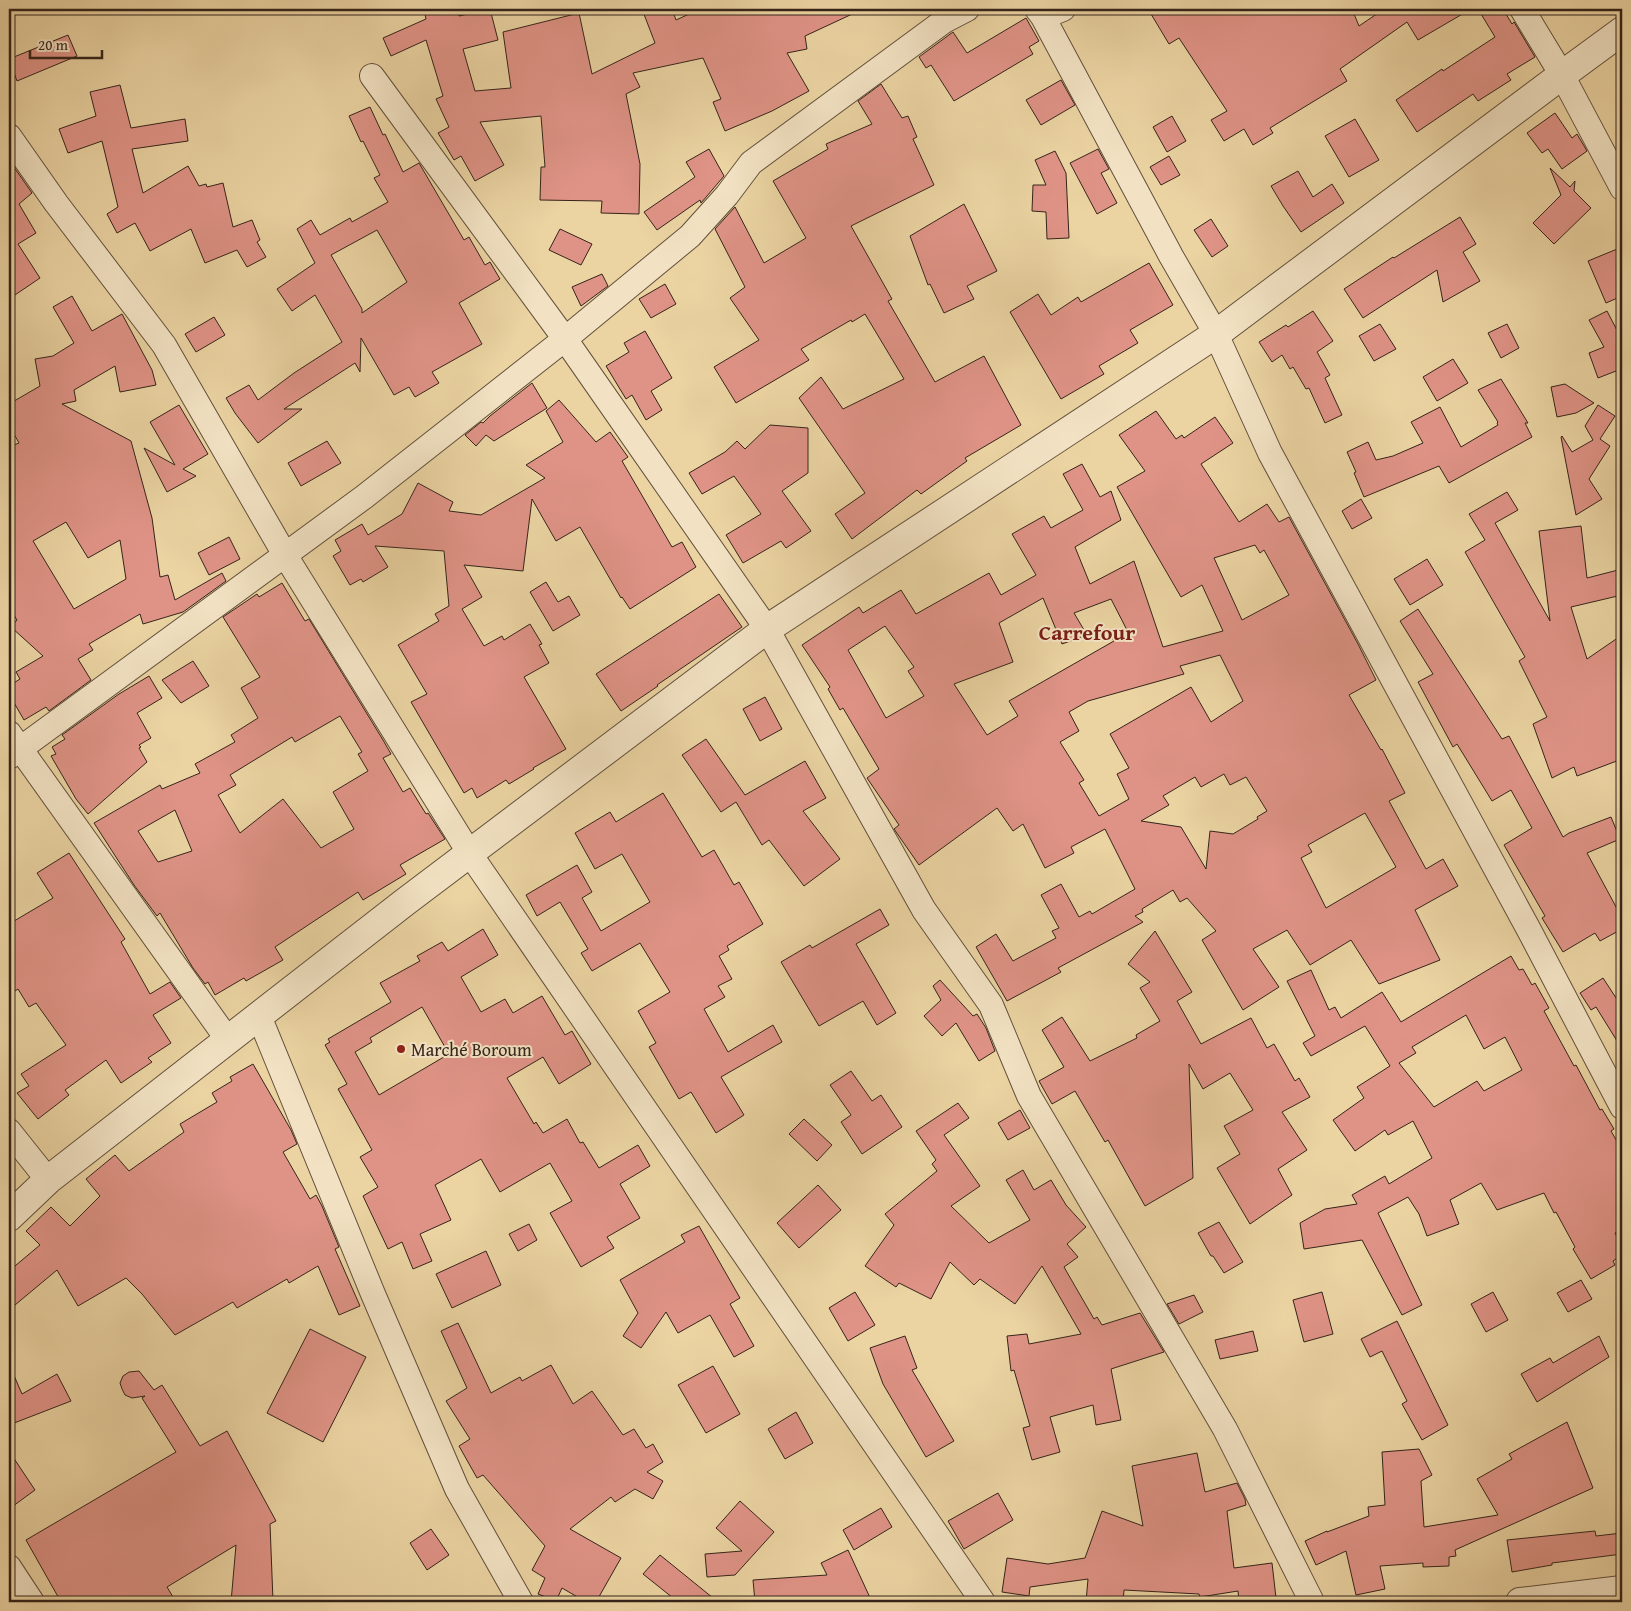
<svg xmlns="http://www.w3.org/2000/svg" width="1631" height="1611" viewBox="0 0 1631 1611" font-family="'Gentium Book Plus',serif">
<style>
.building{fill:#df9386;stroke:#35241a;fill-rule:evenodd}
.lines{fill:none;stroke-linecap:round;stroke-linejoin:round}
.minor-casing{stroke:#62503c;stroke-width:26}
.tertiary-casing{stroke:#62503c;stroke-width:30}
.minor{stroke:#f2e2c3;stroke-width:24}
.tertiary{stroke:#f2e2c3;stroke-width:28}
.poi-dot{fill:#8f2418;stroke:#f2e2c3;stroke-width:2}
.labels{text-anchor:middle;dominant-baseline:central;stroke-width:4;stroke-linejoin:round;paint-order:stroke}
.poi-label{font-size:18px;fill:#35241a;stroke:#f2e2c3;text-anchor:start}
.district-label{font-size:22px;font-weight:bold;fill:#7a1f14;stroke:#f2e2c3}
</style>
<rect width="100%" height="100%" fill="#ebd3a2"/>
<filter id="stains"><feTurbulence type="fractalNoise" baseFrequency=".004" numOctaves="4"/><feColorMatrix values="0 0 0 0 .2 0 0 0 0 .09 0 0 0 0 .02 0 0 0 .5 -.17"/></filter>
<radialGradient id="worn" r=".72"><stop offset=".6" stop-color="#630" stop-opacity="0"/><stop offset="1" stop-color="#630" stop-opacity=".3"/></radialGradient>
<path class="building" d="M424,9h33l2,7 31,-7 8,31 -35,9 12,42 36,-3 -8,-56 76,-19 13,61 63,-31 -13,-34h30l4,11 24,-11h163l-58,27 2,13 -20,4 22,38 -37,20 -47,20 -12,-29 8,-3 -18,-41 -70,15 7,14 -14,7 14,70 -1,50 -38,-1 1,-12 -62,-1 1,-33h4l-4,-51 -61,6 24,43 -29,16 -14,-25 -7,4 -16,-27 11,-6 -13,-28 7,-3 -17,-56 -35,16 -8,-18 43,-19z
M1148,9h204l7,17 25,-17h87l-53,31 -11,-18 -67,47 7,12 -77,47 3,5 -20,12 -9,-16 -20,12 -13,-21 16,-9 -48,-73 -10,6z
M1478,9h25l9,15 2,-2 21,35 -28,17 4,6 -33,21 -5,-7 -56,38 -21,-32 46,-31 1,2 52,-34z
M1026,18l13,23 -10,6 4,7 -79,47 -23,-36 -5,3 -7,-11 34,-25 14,21z
M68,35l9,21 -60,25 -8,-22z
M1061,80l14,25 -34,20 -15,-25z
M881,84l21,34 6,-2 9,21 -4,2 21,46 -83,41 41,73 -4,2 47,81 49,-26 37,69 -56,33 2,3 -46,33 -4,-4 -65,49 -17,-25 30,-21 -66,-95 22,-21 22,32 61,-30 -39,-65 -13,8 -1,-2 -50,29 8,11 -73,43 -22,-36 45,-27 -29,-42 15,-11 -30,-58 20,-22 29,56 42,-25 -33,-57 55,-32 -2,-5 46,-20 -14,-23z
M120,85l11,43 54,-9 3,22 -56,8 11,44 45,-27 11,20 7,-2 1,3 16,-4 10,44 19,-7 8,20 -3,2 9,15 -19,10 -10,-17 -32,13 -14,-34 -41,22 -15,-28 -18,10 -10,-19 11,-7 -16,-66 -34,12 -9,-24 37,-13 -6,-24z
M370,107l13,28 2,-1 18,38 16,-9 45,77 5,-3 16,28 5,-3 10,17 -41,24 23,41 -50,28 7,11 -24,14 -6,-10 -15,8 -33,-57 -1,34 -5,-9 -71,46h18l-44,34 -23,-30 -9,-15 23,-13 9,15 36,-27 48,-31 -27,-47 -23,16 -15,-22 38,-26 -18,-34 14,-9 9,15 30,-17 2,4 36,-20 -14,-24 6,-3 -17,-34 -2,1 -12,-26zM377,230l30,52 -45,31v-4l-31,-54z
M1555,113l17,25 5,-4 10,17 -25,18 -14,-20 -6,4 -15,-20z
M1172,116l14,25 -19,11 -14,-25z
M1355,119l24,41 -30,17 -24,-41z
M709,149l15,27 -23,27 -1,-3 -43,30 -13,-18 51,-35 -9,-15z
M1098,149l11,20 -8,4 16,30 -20,11 -27,-51z
M1055,151l11,22 3,65 -22,1 -1,-27 -14,-1 1,-26h13l-11,-25z
M1169,156l11,19 -19,10 -11,-18z
M9,160l23,33 -13,11 17,29 -18,11 22,34 -31,21z
M1550,168l20,19 5,-6 -1,10 17,17 -37,36 -21,-21 28,-28z
M1298,171l15,26 19,-13 12,19 -43,29 -18,-26 -12,-20z
M964,204l33,67 -30,15 7,13 -30,14 -14,-29 -2,1 -18,-49z
M1460,217l16,27 -13,8 17,29 -37,21 -6,-32 -74,48 -19,-29 49,-32 1,1z
M1211,219l17,27 -16,11 -18,-27z
M560,229l32,15 -11,21 -32,-15z
M1622,247v49l-16,7 -18,-42z
M1149,263l24,42 -43,25 8,13 -39,23 5,8 -43,25 -51,-87 28,-18 13,21 27,-18 3,5z
M602,274l6,12 -27,20 -9,-19z
M665,284l11,20 -25,14 -12,-19z
M72,296l20,35 30,-17 30,56 4,15 -36,7 -5,-26 -41,24 2,11 -14,3 69,37 21,77 8,59 8,-2 7,25 47,-27 4,8 -43,31 -40,12 -3,-10 -51,30 4,6 -15,9 13,21 -42,31 -3,-4 -22,13 -15,-26v-8l11,-7 -4,-7 27,-16 -32,-29 6,-7 -8,-13v-160l10,-4 -10,-18v-21l31,-18 -5,-27 18,-3 21,-13 -21,-36zM66,522l22,36 32,-18 6,39 -52,30 -41,-68z
M1313,311l20,30 -16,11 13,23 -5,3 17,37 -17,8 -16,-35 -3,1 -13,-22 -3,2 -8,-14 -10,7 -13,-20 27,-17 2,2z
M1607,311l15,29v42l-6,-11 -18,7 -9,-25 15,-6 -15,-27z
M214,317l11,18 -29,17 -11,-18z
M1380,324l16,25 -22,12 -15,-25z
M1507,324l12,24 -18,10 -13,-25z
M645,331l27,47 -21,13 11,19 -16,10 -14,-25 -6,4 -20,-33 23,-14 -5,-9z
M1453,359l15,24 -31,18 -14,-24z
M1501,379l27,44h-3l7,14 -83,46 -10,-17 -75,31 -10,-24 2,-1 -9,-20 21,-10 8,18 17,-4 30,-13 -12,-21 29,-15 21,40 37,-22 -1,-2 1,-1 -20,-32z
M532,383l15,25 -53,33 -8,-6 -10,11 -11,-11 16,-13 2,1 7,-7z
M1565,384l29,19 -18,10 -19,4 -6,-30z
M559,400l37,42 14,-10 18,25 -6,4 50,86 10,-5 14,25 -66,42 -8,-12 -1,1 -41,-71 -24,14 -24,-42 -9,72 -59,-6 18,32 -20,12 22,37 18,-10 2,4 26,-16 12,20 -3,1 10,18 -25,14 42,72 -33,19 1,1 -25,15 -3,-4 -29,18 -5,-10 -8,5 -53,-91 16,-8 -29,-49 41,-24 -4,-7 14,-8 -5,-55 -69,-5 13,21 -25,15 -2,-3 -11,6 -17,-29 8,-5 -6,-11 27,-16 6,11 34,-21 16,-31 35,19 -4,9 32,4 64,-37 -19,-13 37,-23 -17,-31z
M179,405l29,49 -25,15 13,7 -29,16 -23,-44 31,17 -25,-43z
M1598,405l17,11 -15,23 10,7 -21,33 13,20 -26,16 -15,-78 1,-1 10,16 21,-12 -8,-14z
M1156,411l20,28 6,-4 2,3 31,-21 18,26 -32,21 38,58 28,-18 12,18 10,-5 69,127 18,36 -27,15 32,55 1,-1 23,44 -16,8 37,68 17,-10 15,27 -43,24 25,50 -61,24 -28,-44 -41,25 -23,-35 -34,19 26,38 -36,23 -41,-70 14,-9 -29,-33 -7,4 -7,-12 -31,19 1,3 -8,4 8,6 -85,46 3,4 -54,29 -31,-54 20,-13 17,27 43,-23 -4,-7 7,-3 -18,-33 20,-11 18,33 11,-6 2,3 43,-25 -30,-60 -34,18 3,6 -29,15 -22,-44 -10,7 -16,-23 -78,57 -25,-36 5,-4 -32,-47 12,-9 -36,-61 -3,2 -12,-21 2,-2 -28,-42 57,-38 4,6 38,-23 15,24 73,-41 12,22 35,-20 -24,-41 32,-18 7,12 32,-18 -20,-36 19,-10 18,33 11,-6 10,29 -46,27 15,37 44,-23 29,86 60,-16 -21,-46 -21,12 -64,-110 28,-16 -26,-36zM1255,545l5,8 4,-3 25,45 -47,25 -28,-62zM1043,598l19,46 25,-9 -13,-22 37,-14 17,33 -16,6 2,3 -105,60 9,15 -31,19 -33,-51 59,-22 -14,-39zM885,626l29,41 -6,4 16,25 -38,22 -38,-68zM1220,655l23,46 -32,21 -20,-35 -81,47 19,34 -12,6 12,25 -30,17 -20,-33 5,-3 -24,-38 19,-11 -10,-19 19,-11 96,-27 -4,-8zM1224,774l6,11 16,-8 21,34 -10,6 1,2 -25,15 -23,-3 -4,38 -25,-42 -40,-6 28,-16 -6,-9 32,-19 6,10zM1365,813l31,54 -70,41 -25,-50 11,-6 -4,-7z
M770,425l38,3v45l-26,18 29,40 -25,17 -5,-7 -38,22 -17,-28 35,-21 -27,-38 -32,18 -13,-21 36,-21 12,-11 8,8z
M327,441l14,22 -40,23 -13,-23z
M1507,492l11,18 -23,13 55,98 -11,-90 42,-5 6,52 31,-8 4,16v9l-51,12 16,52 35,-24v124l-45,17 -3,-9 -22,11 -19,-54 14,-7 -28,-56 6,-4 -60,-105 20,-12 -16,-26z
M1361,499l11,19 -20,11 -10,-18z
M229,537l11,22 -31,16 -11,-22z
M1427,559l16,26 -33,20 -16,-26z
M546,582l12,20 11,-6 11,19 -27,16 -23,-39z
M282,583l23,38 4,-2 74,121 8,14 -8,4 20,34 7,-4 16,26 2,-1 17,26 -45,26 6,9 -43,26 -5,-8 -83,55 8,13 -37,21 -2,-3 -29,17 -7,-13 -3,2 -12,-16 -33,-55 -3,3 -23,-31 -40,-62 66,-38 2,4 38,-16 -5,-9 40,-22 -4,-7 27,-17 -17,-30 19,-11 -37,-60 34,-23 2,3zM340,716l22,36 -4,2 10,17 -35,21 21,37 -33,19 -38,-49 -43,34 -22,-38 18,-10 -6,-10 62,-38 3,5zM175,810l17,41 -34,11 -20,-31z
M719,594l23,33 -85,58 1,1 -37,25 -25,-37z
M1418,609l84,130 7,-3 54,101 6,-4 42,-16 9,22 -33,14 35,65v11l-22,12 -5,-8 -32,19 -21,-34 3,-2 -41,-71 28,-17 -21,-38 -19,11 -35,-57 -4,3 -35,-65 15,-8 -33,-53z
M193,661l16,25 -28,17 -19,-23z
M149,676l13,22 -25,15 14,25 -12,7 2,2 -2,1 8,14 -59,52 -12,-15 -25,-43 5,-2 -4,-7 13,-8 -3,-4 57,-41z
M765,697l17,32 -22,12 -17,-32z
M706,739l39,56 60,-34 21,37 -23,13 37,48 -36,27 -35,-46 -7,5 -26,-43 -15,10 -39,-57z
M663,793l39,64 12,-7 20,35 5,-3 24,42 -36,22 2,4 -10,6 13,23 -14,7 7,11 -21,12 24,43 45,-27 9,17 -61,35 23,38 -28,18 -25,-41 -12,7 -30,-52 7,-4 -18,-32 32,-19 -30,-49 -48,28 -11,-18 7,-4 -28,-47 -23,14 -11,-21 51,-30 15,27 -10,6 19,33 49,-29 -28,-48 -27,15 -20,-36 35,-21 6,10z
M69,853l56,86 -4,3 29,52 20,-12 11,16 -28,17 18,28 -23,15 4,4 -31,21 -15,-23 -41,30 4,5 -31,24 -21,-26 12,-7 -8,-12 45,-29 -30,-42 -7,4 -11,-18 -3,2 -6,-10v-57l44,-26 -16,-25z
M880,909l9,16 -33,19 40,69 -19,12 -14,-24 -44,25 -38,-64 29,-17 2,3z
M483,929l15,26 -37,22 20,35 24,-13 8,14 29,-17 23,39 7,-4 19,33 -32,20 -16,-27 -36,21 27,46 2,-2 7,11 24,-14 13,24 3,-1 16,26 39,-23 12,21 -30,18 20,34 -33,19 7,11 -33,19 -31,-54 22,-12 -22,-38 -50,29 -19,-33 -46,26 16,35 -31,14 12,27 -19,8 -11,-27 -14,7 -25,-53 15,-9 -18,-30 12,-7 -34,-61 9,-5 -22,-39 5,-3 -2,-3 63,-37 -11,-19 40,-22 -3,-5 25,-14 6,9zM422,1007l27,47 -70,41 -24,-43 17,-10 -2,-4z
M1155,931l37,61 -15,9 24,43 50,-26 16,30 7,-4 21,37 4,-3 11,19 -28,15 25,38 -29,19 14,26 -42,29 -33,-56 23,-14 -16,-28 29,-16 -23,-37 -27,16 -14,-25 4,114 -48,28 -37,-66 -3,2 -30,-51 -23,13 -13,-23 25,-14 -22,-37 20,-13 28,44 47,-23 -1,-3 24,-14 -20,-33 10,-6 -22,-18z
M1511,956l8,14 4,-1 9,16 3,-2 14,25 -5,3 30,55 2,-1 24,45 2,-1 12,20 -3,2 11,19v79l-7,4 7,13v9l-9,6 2,4 -24,14 -18,-30 2,-2 -19,-35 -2,1 -10,-20 -47,17 -16,-27 -31,17 9,24 -32,12 -8,-22 -11,-17 -30,16 44,92 -20,10 -40,-75 -58,9 -4,-26 25,-14 32,-5 -5,-9 33,-19 4,8 43,-26 -19,-37 -25,14 -3,-5 -30,21 -22,-31 31,-22 -7,-11 33,-21 -25,-40 -54,30 -8,-13 12,-7 -28,-55 24,-11 18,40 6,-3 6,11 41,-26 19,30zM1466,1015l18,34 21,-12 17,33 -38,21 -7,-10 -43,26 -35,-44 17,-10 -4,-6z
M1603,978l19,29v42l-26,-42 -5,3 -11,-17z
M940,980l33,36 4,-2 9,14 9,23 -16,10 -23,-38 -14,13 -18,-20 17,-16 -8,-14z
M253,1064l38,66 6,14 -14,8 27,47 6,-4 6,11 17,41 -4,2 25,57 -21,9 -21,-49 -29,17 -2,-4 -50,29 -4,-6 -58,33 -33,-41 -16,-16 -48,28 -21,-36 -48,40v-39l31,-26 -14,-14 25,-24 19,19 30,-30 -14,-17 29,-24 14,16 55,-39 -4,-8 37,-22 -5,-9 20,-12 -2,-4z
M851,1071l21,30 9,-6 21,32 -40,27 -21,-32 10,-7 -21,-30z
M958,1103l11,15 -25,17 36,51 -29,20 38,37 41,-23 -24,-40 17,-10 11,20 17,-10 15,25 20,22 -19,17 11,13 -14,10 30,52 3,-2 5,8 38,-12 24,39 -53,17 10,51 -25,5 -3,-20 -43,12 10,35 -28,8 -9,-32 7,-2 -16,-56 -3,1 -4,-35 20,-2 2,10 52,-10 -39,-68 -27,38 -35,-25 -6,6 -24,-23 -19,37 -32,-16 -3,4 -31,-21 29,-41 -9,-11 52,-43 -5,-7 4,-4 -20,-29z
M1020,1110l10,18 -22,12 -10,-17z
M804,1119l28,26 -15,16 -28,-27z
M818,1185l23,25 -42,38 -22,-25z
M1219,1222l24,40 -19,11 -11,-17h-2l-13,-23z
M529,1224l8,16 -19,11 -9,-17z
M699,1226l41,72 -10,6 24,42 -20,11 -24,-42 -32,18 -12,-21 -25,36 -18,-12 15,-23 -18,-33 65,-38 -4,-7z
M486,1251l15,34 -49,23 -16,-34z
M1581,1280l11,19 -24,13 -11,-19z
M855,1292l20,33 -27,16 -19,-33z
M1322,1292l11,42 -29,8 -11,-42z
M1493,1292l15,28 -22,12 -15,-28z
M1194,1295l9,17 -24,12 -12,-20z
M1397,1321l51,104 -26,15 -20,-36 5,-3 -25,-50 -12,6 -9,-18z
M458,1323l33,70 29,-16 2,4 29,-16 22,39 19,-13 31,44 11,-6 12,19 7,-4 10,18 -16,10 16,9 -10,18 -18,-10 -20,13 -4,-5 -41,32 51,29 -25,44h-10l-24,-14 -6,13 -18,-7 7,-16 -13,-8 13,-24 -62,-71 -6,3 -18,-32 11,-7 -24,-38 21,-13 -26,-57z
M310,1329l56,28 -43,85 -56,-29z
M1253,1331l5,20 -38,8 -5,-19z
M905,1336l12,32 -5,2 42,71 -28,16 -43,-73 -13,-36z
M1599,1336l10,21 -72,45 -16,-28 29,-16 3,5z
M9,1364l13,30 35,-20 14,27 -62,24z
M713,1366l27,48 -34,19 -28,-48z
M139,1371l15,19 8,-5 38,61 27,-15 49,90 -6,3 3,77 -42,1 5,-57 -69,42 9,15h-115l-35,-62 150,-88 -34,-54 3,-2 -13,2 -7,-3 -3,-6 -2,-6 3,-7 6,-4z
M796,1412l17,31 -28,16 -17,-30z
M1567,1422l26,66 -138,62 1,6 -7,1v9l-26,1v-4l-43,3 5,23 -29,6 -10,-44 -30,14 -11,-24 22,-10v1l42,-16 -1,-9 17,-2 -3,-53 37,-3 13,26 -11,6 3,46 74,-12 -21,-36 35,-20 -3,-5z
M9,1451l26,39 -26,19z
M1197,1453l8,39 32,-9 8,16 1,6 -19,6 7,57 38,-5 4,35 -37,4 -1,-11 -38,6 -1,-3 -75,-4 -1,12h-37l2,-23 -58,8 -1,9 -27,-4 5,-34 41,6 37,-6 17,-47 41,15 -11,-60z
M998,1493l15,27 -49,29 -16,-28z
M740,1501l34,31 -39,43 -28,2 -2,-23 37,-3 -26,-23z
M881,1508l11,19 -38,23 -11,-20z
M431,1529l18,26 -22,15 -17,-27z
M1595,1531l1,5 26,-3v21l-70,9v2l-40,7 -5,-32z
M848,1550l24,52h-117l-2,-22 74,-5 -6,-12z
M660,1555l58,47h-40l-35,-28z"/>
<g class="lines">
<defs>
<path id="minor" d="M1037,9l6,8 20,-8
M1522,9l40,66 60,113
M1043,17l128,239 45,78 54,119 259,477 93,177
M372,76l193,263 202,290 157,281 67,95 38,91 196,333 87,173
M9,136l47,67 108,142 121,210 185,299 513,748
M9,733l219,307
M9,757l355,-260 201,-158 125,-103 37,-41 24,-32 193,-142 23,-12
M259,1016l114,278 84,195 64,113
M9,1131l39,49
M9,1567l23,35"/>
<path id="tertiary" d="M9,1217l39,-37 357,-278 362,-273 449,-295 346,-259 60,-44
M1520,1602l102,-12"/>
</defs>
<use href="#minor" class="minor-casing"/>
<use href="#tertiary" class="tertiary-casing"/>
<use href="#minor" class="minor"/>
<use href="#tertiary" class="tertiary"/>
</g>
<circle class="poi-dot" cx="401" cy="1049" r="5"/>
<g class="labels">
<g class="poi-label">
<text x="411" y="1049">Marché Boroum</text>
</g>
<g class="district-label">
<text x="1087" y="632">Carrefour</text>
</g>
</g>
<rect width="1631" height="1611" fill="none" stroke="#ebd3a2" stroke-width="30"/>
<rect x="10" y="10" width="1611" height="1591" fill="none" stroke="#35241a" stroke-width="2.5"/>
<rect x="15" y="15" width="1601" height="1581" fill="none" stroke="#35241a"/>
<path d="M30 50v8h72v-8" fill="none" stroke="#35241a" stroke-width="2.5"/>
<text x="38" y="50" font-size="15" fill="#35241a" stroke="#f2e2c3" stroke-width="4" paint-order="stroke">20 m</text>
<rect width="100%" height="100%" filter="url(#stains)"/>
<rect width="100%" height="100%" fill="url(#worn)"/>
</svg>
